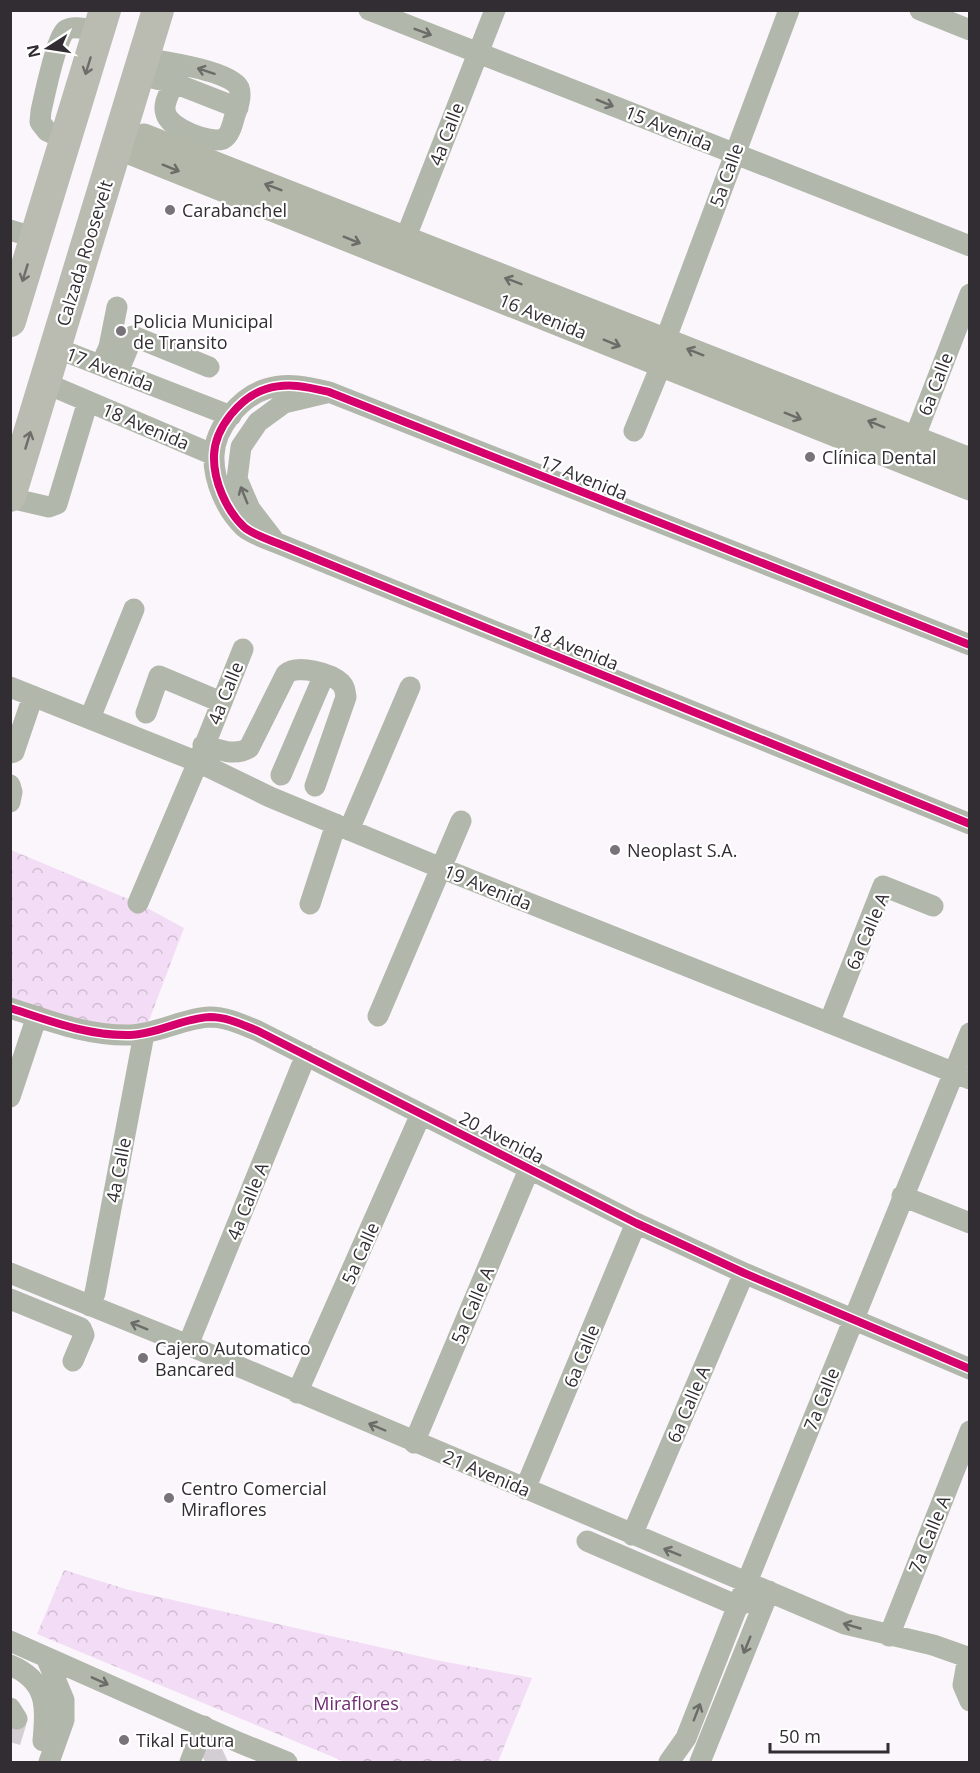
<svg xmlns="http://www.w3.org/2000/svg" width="980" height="1773" viewBox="0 0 980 1773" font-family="'Open Sans',sans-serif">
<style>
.park{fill:url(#park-crowns)}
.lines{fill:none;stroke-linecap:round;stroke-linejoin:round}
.minor-tunnel{stroke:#d3ced4;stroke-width:21;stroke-dasharray:21 10;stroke-linecap:butt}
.minor{stroke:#b1b7aa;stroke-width:21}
.major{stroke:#b3b7a9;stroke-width:27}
.highway{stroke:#babbb1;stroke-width:32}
.cycleway-casing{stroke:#fff;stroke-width:11}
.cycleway{stroke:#d6006c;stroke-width:8}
.oneway{stroke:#6b6b68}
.oneway2{stroke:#6f6d6b}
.oneway3{stroke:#6c6b68}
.poi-dot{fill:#787379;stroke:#fff;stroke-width:2}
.labels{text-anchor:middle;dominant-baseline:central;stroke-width:4.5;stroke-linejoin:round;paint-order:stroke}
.street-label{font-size:18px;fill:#322d32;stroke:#fff}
.poi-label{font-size:18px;fill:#322d32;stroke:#fff;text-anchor:start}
.park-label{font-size:18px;fill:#6f2c74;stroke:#fff}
</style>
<defs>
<pattern id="park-crowns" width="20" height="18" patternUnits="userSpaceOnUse" patternTransform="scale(1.5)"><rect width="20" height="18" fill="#f3dcf5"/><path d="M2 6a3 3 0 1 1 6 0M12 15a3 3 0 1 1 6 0" fill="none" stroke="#d1bdd2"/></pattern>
</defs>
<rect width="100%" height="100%" fill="#fbf6fc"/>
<path class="park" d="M11,850l127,53 46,25 -40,106 -133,-26z
M64,1570l65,20 307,70 96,18 -34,84h-153l-308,-128z"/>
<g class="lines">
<path class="minor-tunnel" d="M10,1742l7,-23
M205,1762l21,-10"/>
<path class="minor" d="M369,10l601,236
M920,10l50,20
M144,58c18,3 88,13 95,30 3,8 -1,19 -4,27 -2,7 -5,21 -12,24 -14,5 -53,-11 -57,-25 -4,-10 4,-22 8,-31
M139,75l35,8 64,25
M66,140l-19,-9 -7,-9 1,-11c3,-13 16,-76 25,-81 8,-5 23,0 33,1
M10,230l26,8
M400,252l95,-242
M665,341l124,-331
M56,348l175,68
M101,365l8,-18 8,-40
M118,372l15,-36 76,31
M45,383l169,72
M634,431l28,-68
M914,439l56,-145
M10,498l39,9 8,-3 31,-103
M273,539l-23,-30 -13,-30 4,-32 17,-25 26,-19 42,-10
M970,645l-641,-253c-21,-5 -41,-10 -63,-3 -26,8 -51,39 -52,66 -1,25 12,55 30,72 8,7 23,12 33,16l693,281
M10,687l188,75 72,35 171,71 529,211
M146,713l13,-37 62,26
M90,718l44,-109
M203,745c15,4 31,12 46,3l37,-74c11,-10 45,-1 55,9 4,4 4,8 5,14l-31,89
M10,753l4,-1 19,-56
M281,775l43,-100
M10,785l2,7 -2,10
M349,830l61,-143
M138,903l60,-141 45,-113
M310,904l26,-80
M10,1008c40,13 78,28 120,27 28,-1 53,-17 80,-18 17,0 33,8 48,14l378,192 108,50 226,96
M378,1016l83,-195
M829,1023l54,-137 50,20
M10,1097l27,-81
M902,1196l68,27
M10,1273l178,72 657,279 88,21 37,13
M10,1299l71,29 3,7 -11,26
M90,1306l5,-13 49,-259
M188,1345l118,-290
M297,1393l124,-279
M414,1443l116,-276
M525,1489l111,-266
M632,1535l112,-262
M587,1541l151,65 12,-6
M889,1636l81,-205
M10,1641l230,102 47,19
M46,1657l18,43v20l-15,42
M968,1657l-5,28 7,16
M10,1665c38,16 36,41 33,76
M10,1708l7,11
M190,1762l14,-36
M669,1762l17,-24 61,-156 223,-549
M700,1762l69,-171"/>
<path class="major" d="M144,137l826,324
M117,146l853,341"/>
<path class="highway" d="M10,321l95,-311
M10,496l148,-486"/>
<defs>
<path id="cycleway" d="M970,645l-641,-253c-21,-5 -41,-10 -63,-3 -26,8 -51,39 -52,66 -1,25 12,55 30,72 8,7 23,12 33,16l693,281
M10,1008c40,13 78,28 120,27 28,-1 53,-17 80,-18 17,0 33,8 48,14l378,192 108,50 226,96"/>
</defs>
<use href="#cycleway" class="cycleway-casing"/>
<use href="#cycleway" class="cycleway"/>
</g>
<defs><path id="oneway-shaft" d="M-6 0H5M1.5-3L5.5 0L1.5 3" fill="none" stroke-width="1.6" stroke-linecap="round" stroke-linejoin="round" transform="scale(1.5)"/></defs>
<g class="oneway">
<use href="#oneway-shaft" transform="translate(423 32) rotate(21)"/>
<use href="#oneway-shaft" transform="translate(206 71) rotate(-162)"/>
<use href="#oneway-shaft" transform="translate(605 103) rotate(22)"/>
<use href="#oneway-shaft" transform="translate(244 495) rotate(-112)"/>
<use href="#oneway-shaft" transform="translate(139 1326) rotate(-158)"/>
<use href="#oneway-shaft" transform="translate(377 1427) rotate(-157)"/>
<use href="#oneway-shaft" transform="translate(672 1552) rotate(-158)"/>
<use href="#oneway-shaft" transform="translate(852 1626) rotate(-164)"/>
<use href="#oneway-shaft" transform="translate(747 1645) rotate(112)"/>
<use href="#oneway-shaft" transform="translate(100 1681) rotate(24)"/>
<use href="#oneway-shaft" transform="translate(697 1712) rotate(-69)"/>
</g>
<g class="oneway2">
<use href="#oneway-shaft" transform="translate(88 66) rotate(107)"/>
<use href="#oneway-shaft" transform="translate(25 273) rotate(107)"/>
<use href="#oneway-shaft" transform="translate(28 440) rotate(-73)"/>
</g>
<g class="oneway3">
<use href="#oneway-shaft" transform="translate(171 168) rotate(22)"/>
<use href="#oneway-shaft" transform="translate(273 187) rotate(-159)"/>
<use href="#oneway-shaft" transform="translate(352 240) rotate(22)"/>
<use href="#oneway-shaft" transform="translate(513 281) rotate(-159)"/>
<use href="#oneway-shaft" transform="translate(612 343) rotate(22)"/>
<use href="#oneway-shaft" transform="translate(695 352) rotate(-158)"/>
<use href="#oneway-shaft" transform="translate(793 416) rotate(22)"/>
<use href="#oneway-shaft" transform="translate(876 424) rotate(-158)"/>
</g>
<g class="poi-dot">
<circle cx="170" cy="210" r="6"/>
<circle cx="121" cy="331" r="6"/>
<circle cx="810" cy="457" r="6"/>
<circle cx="615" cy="850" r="6"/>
<circle cx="143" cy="1358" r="6"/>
<circle cx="169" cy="1498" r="6"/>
<circle cx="124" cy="1740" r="6"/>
</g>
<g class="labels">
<g class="street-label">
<text transform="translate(669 128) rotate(22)">15 Avenida</text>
<text transform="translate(446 134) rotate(-69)">4a Calle</text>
<text transform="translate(726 175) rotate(-70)">5a Calle</text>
<text transform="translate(84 253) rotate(-73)">Calzada Roosevelt</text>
<text transform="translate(543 316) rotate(22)">16 Avenida</text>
<text transform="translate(110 369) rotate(21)">17 Avenida</text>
<text transform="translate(935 384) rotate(-69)">6a Calle</text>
<text transform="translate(146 426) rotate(23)">18 Avenida</text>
<text transform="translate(584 477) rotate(22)">17 Avenida</text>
<text transform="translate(575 647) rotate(22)">18 Avenida</text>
<text transform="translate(225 693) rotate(-68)">4a Calle</text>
<text transform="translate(488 887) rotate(22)">19 Avenida</text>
<text transform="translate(867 931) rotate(-67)">6a Calle A</text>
<text transform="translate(502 1137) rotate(27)">20 Avenida</text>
<text transform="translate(118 1170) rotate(-79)">4a Calle</text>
<text transform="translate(247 1201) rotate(-68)">4a Calle A</text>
<text transform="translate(360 1253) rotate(-66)">5a Calle</text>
<text transform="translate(472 1305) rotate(-67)">5a Calle A</text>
<text transform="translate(581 1356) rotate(-68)">6a Calle</text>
<text transform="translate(821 1399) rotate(-68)">7a Calle</text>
<text transform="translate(688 1404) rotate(-67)">6a Calle A</text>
<text transform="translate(487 1473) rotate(23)">21 Avenida</text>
<text transform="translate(929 1534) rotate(-68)">7a Calle A</text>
</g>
<g class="poi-label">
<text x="182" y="210">Carabanchel</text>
<text x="133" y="321">Policia Municipal<tspan x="133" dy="21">de Transito</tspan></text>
<text x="822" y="457">Clínica Dental</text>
<text x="627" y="850">Neoplast S.A.</text>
<text x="155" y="1348">Cajero Automatico<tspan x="155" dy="21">Bancared</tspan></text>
<text x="181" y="1488">Centro Comercial<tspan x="181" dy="21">Miraflores</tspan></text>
<text x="136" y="1740">Tikal Futura</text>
</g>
<g class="park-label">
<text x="356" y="1703">Miraflores</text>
</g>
</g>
<rect width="980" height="1773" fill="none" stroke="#322d32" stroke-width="24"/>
<g transform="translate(48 48) rotate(258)" stroke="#ffffff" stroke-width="4.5" paint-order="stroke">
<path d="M0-4.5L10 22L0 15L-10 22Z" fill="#322d32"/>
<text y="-9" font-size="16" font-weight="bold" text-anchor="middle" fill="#322d32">N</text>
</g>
<path d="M770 1743v9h118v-9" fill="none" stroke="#322d32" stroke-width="3"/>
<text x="779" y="1743" font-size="18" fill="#322d32" stroke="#ffffff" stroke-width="4.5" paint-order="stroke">50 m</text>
</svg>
